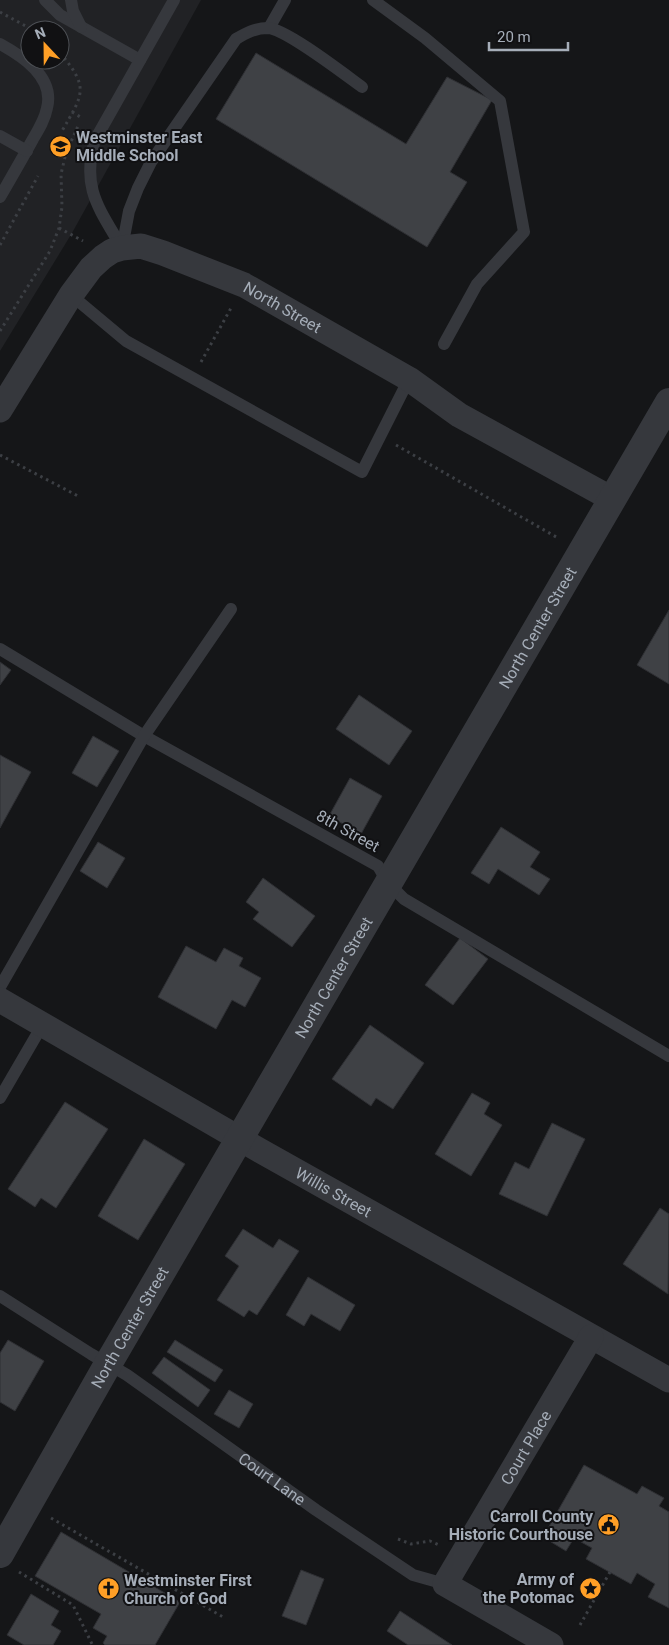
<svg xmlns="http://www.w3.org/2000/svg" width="669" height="1645" viewBox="0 0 669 1645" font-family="Roboto,sans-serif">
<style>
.built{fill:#212225;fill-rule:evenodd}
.building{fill:#3f4145;stroke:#2f3034}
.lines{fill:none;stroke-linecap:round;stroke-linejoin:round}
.path{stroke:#3c3f44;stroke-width:3;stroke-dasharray:2.5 4;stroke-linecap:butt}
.service{stroke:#36383d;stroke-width:12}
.minor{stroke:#36383d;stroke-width:25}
.tertiary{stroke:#36383d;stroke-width:28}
.labels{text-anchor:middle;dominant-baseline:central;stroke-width:4;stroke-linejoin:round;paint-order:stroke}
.poi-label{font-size:16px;font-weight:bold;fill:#a6aeb9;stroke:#111113;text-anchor:start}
.street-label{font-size:16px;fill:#a6aeb9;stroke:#111113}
</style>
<rect width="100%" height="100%" fill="#151618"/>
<path class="built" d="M0,0h201l-129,233 -72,118zM30,30h30v30h-30z"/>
<path class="building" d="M256,53l150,91 41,-67 45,23 -42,72 17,10 -40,65 -211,-128z
M669,610v74l-32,-19z
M0,662l11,8 -11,15z
M359,695l53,36 -23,34 -53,-36z
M93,736l26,15 -22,36 -25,-14z
M0,755l31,17 -31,56z
M350,778l32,18 -21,38 -32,-18z
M501,827l39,25 -10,15 20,12 -11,16 -41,-26 -9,15 -18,-11z
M98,842l27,16 -18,30 -27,-17z
M263,878l52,38 -23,31 -39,-28 6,-7 -13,-10z
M460,938l28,21 -35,46 -28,-20z
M186,946l30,16 8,-14 19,10 -4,8 22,12 -16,29 -13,-7 -16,29 -58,-32z
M370,1025l54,38 -31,46 -17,-11 -5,8 -39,-27z
M472,1093l18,10 -6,11 18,11 -31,51 -36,-22z
M65,1102l43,27 -52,79 -15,-10 -6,9 -27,-18z
M552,1123l33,16 -38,77 -48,-22 16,-32 14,7z
M144,1139l41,25 -47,76 -40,-24z
M660,1208l9,6 -1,80 -45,-30z
M243,1229l30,19 6,-9 20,12 -42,64 -8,-5 -5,7 -27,-17 22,-34 -14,-10z
M308,1277l47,28 -15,26 -29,-17 -7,12 -18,-11z
M8,1340l36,21 -29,50 -15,-9v-49z
M175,1340l48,30 -8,12 -48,-30z
M164,1357l46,33 -12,17 -46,-34z
M229,1390l24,14 -14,24 -25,-14z
M584,1465l53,29 5,-8 22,12 -5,8 10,6v96l-21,-11 7,-13 -18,-11 -6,11 -45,-25 6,-11 -18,-10 -8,13 -23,-14z
M61,1532l119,70 -25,43h-50l-2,-2 4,-7 -14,-8 8,-14 -66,-38z
M301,1570l23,9 -18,46 -24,-9z
M31,1594l28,17 -8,14 10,6 -8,14h-29l-17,-10z
M400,1611l52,34h-44l-21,-14z"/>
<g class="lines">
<path class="path" d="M0,12l33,18
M60,53c30,35 23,41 2,78
M72,112l10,6
M59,228l24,13
M0,245l38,-69
M0,331l50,-80 9,-23 3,-21 -1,-33 5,-21 12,-27
M201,362l30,-54
M396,445l162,93
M0,455l78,41
M51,1518l172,99
M398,1539l13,5 19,-3 9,4
M19,1572l54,33 19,39 2,1
M580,1625l30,-53"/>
<g class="service">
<path d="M45,0l15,15 80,45"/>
<path d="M71,0l2,11 8,16"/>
<path d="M373,0l52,38 75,63 24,131 -47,52 -33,60"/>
<path d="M269,28l16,-28"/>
<path d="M0,44c22,12 55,33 47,64 -2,11 -8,21 -14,31 -11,20 -22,39 -33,58"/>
<path d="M0,136l27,15"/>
<path d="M122,248l7,-37 9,-23 13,-26 85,-123c10,-6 19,-11 32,-11 18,1 76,46 94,59"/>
<path d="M122,248c-23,-40 -41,-60 -27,-108l79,-140"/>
<path d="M71,295l55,46 236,131 47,-93"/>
<path d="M0,649l144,87 234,130 10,17 16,16 265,157"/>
<path d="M0,987l144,-251 87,-127"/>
<path d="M0,1098l43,-74"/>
<path id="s1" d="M0,1296l91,58 36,21 189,135 97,65 32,9"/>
</g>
<g class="minor">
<path id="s2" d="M0,410l71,-115 20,-27 12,-11 9,-6 10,-3 19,-2 22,7 81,32 165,94 50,36 153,84"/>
<path id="s3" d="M0,1000l259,150 410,230"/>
<path id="s4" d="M551,1645l-106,-61 146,-247"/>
</g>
<path class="tertiary" id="s5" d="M0,1554l108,-190 561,-962"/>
</g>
<defs>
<symbol id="school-disc" viewBox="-11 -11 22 22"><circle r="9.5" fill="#ff9f26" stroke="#111113"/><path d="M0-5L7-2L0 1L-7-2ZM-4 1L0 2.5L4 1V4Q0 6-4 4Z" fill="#111"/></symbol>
<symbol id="civic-disc" viewBox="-11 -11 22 22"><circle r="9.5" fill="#ff9f26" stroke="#111113"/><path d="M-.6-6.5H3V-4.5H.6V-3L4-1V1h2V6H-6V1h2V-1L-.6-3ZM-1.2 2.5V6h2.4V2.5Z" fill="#111"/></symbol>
<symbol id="sight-disc" viewBox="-11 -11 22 22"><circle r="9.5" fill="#ff9f26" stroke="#111113"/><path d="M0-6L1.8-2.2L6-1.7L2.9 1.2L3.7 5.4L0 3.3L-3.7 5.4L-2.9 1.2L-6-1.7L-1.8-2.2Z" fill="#111"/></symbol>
<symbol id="church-disc" viewBox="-11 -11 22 22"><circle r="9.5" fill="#ff9f26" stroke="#111113"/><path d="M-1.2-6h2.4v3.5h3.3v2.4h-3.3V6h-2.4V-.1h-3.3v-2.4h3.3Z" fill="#111"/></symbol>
</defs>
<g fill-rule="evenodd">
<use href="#school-disc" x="48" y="134" width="25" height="25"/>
<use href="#civic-disc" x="596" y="1512" width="25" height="25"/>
<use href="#sight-disc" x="578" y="1576" width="25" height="25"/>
<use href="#church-disc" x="96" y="1576" width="25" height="25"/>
</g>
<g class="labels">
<g class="poi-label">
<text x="76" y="137">Westminster East<tspan x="76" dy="18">Middle School</tspan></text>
<text x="593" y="1516" text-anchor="end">Carroll County<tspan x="593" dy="18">Historic Courthouse</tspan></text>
<text x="574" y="1579" text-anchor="end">Army of<tspan x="574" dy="18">the Potomac</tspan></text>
<text x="124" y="1580">Westminster First<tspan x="124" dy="18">Church of God</tspan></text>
</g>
<g class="street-label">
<text stroke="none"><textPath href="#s2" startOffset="380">North Street</textPath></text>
<text stroke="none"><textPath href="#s5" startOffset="1071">North Center Street</textPath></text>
<text transform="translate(348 831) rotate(29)">8th Street</text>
<text stroke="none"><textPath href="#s5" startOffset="666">North Center Street</textPath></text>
<text stroke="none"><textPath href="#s3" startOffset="385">Willis Street</textPath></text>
<text stroke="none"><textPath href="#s5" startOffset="261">North Center Street</textPath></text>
<text stroke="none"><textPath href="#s4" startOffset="281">Court Place</textPath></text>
<text stroke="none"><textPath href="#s1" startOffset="328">Court Lane</textPath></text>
</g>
</g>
<g transform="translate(45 45) rotate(338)"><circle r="24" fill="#111113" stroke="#4d5055"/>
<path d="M0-4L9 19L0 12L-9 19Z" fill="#ff9f26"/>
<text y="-8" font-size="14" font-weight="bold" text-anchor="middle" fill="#a6aeb9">N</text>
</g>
<path d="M489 42v8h79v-8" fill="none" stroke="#a6aeb9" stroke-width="2.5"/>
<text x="497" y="42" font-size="15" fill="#a6aeb9" stroke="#111113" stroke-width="4" paint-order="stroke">20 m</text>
</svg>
